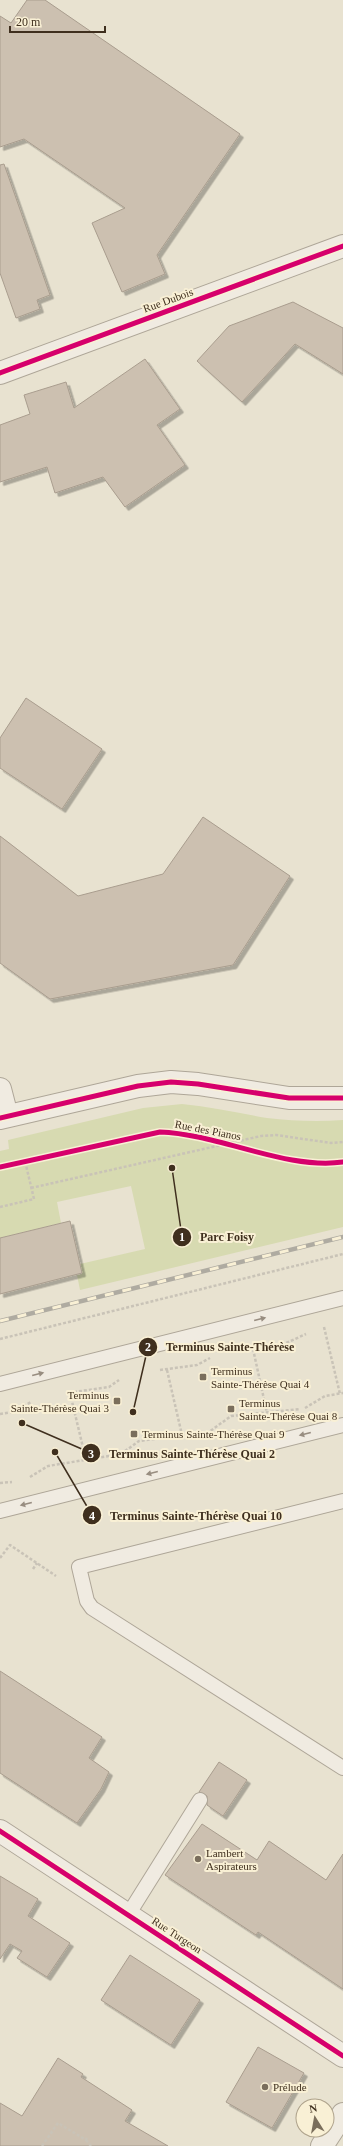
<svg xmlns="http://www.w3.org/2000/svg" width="343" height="2146" viewBox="0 0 343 2146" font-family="Georgia,serif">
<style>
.green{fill:#d7dab1}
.building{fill:#ccc0b0;stroke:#a99d8e;filter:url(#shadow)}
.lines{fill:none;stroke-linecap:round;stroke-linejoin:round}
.service-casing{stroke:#aea698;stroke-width:16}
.minor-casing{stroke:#aea698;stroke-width:24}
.tertiary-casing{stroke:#aea698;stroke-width:24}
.path{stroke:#c9c3b7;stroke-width:2.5;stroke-dasharray:3 2;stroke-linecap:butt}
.service{stroke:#f0ebe1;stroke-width:14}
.minor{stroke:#f0ebe1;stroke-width:22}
.tertiary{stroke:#f0ebe1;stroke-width:22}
.rail-casing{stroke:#afaba1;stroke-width:4.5}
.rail{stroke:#f9f0d5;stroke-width:3;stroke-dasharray:9;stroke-linecap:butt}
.cycleway-casing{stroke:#f9f0d5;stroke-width:8}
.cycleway{stroke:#d6006c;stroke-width:5}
.oneway{fill:#988d80}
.poi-dot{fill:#7a6e5c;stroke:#f9f0d5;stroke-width:1.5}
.labels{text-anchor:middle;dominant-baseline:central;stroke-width:4;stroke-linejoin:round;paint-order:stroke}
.street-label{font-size:11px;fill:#3f2f1e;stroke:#f9f0d5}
.poi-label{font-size:11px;fill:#3f2f1e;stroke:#f9f0d5;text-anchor:start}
.leader{fill:none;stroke:#3f2f1e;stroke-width:1.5}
.callout-dot{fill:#3f2f1e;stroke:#f9f0d5;stroke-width:1.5}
.mark-label{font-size:12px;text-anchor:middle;font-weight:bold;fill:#fff}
.callout-label{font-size:12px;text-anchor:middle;font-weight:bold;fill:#3f2f1e;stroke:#f9f0d5;stroke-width:4;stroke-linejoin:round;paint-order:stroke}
</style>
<defs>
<filter id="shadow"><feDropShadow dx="3.5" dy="3.5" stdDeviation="0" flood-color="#0004"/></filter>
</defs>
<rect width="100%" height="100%" fill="#e8e2d0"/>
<path class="green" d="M182,1104c29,3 56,9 85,14 25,3 51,4 76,2v107l-263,63 -3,-15 5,-1 -2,-10 65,-15 -14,-63 -74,16 4,21 -61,15v-87l9,-2 -1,-9 135,-32z"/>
<path class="building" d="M27,0h18l195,134 -83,121 8,19 -43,18 -30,-69 33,-15 -101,-69 -24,8v-131l11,7z
M4,164l46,131 -13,5 3,9 -24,9 -16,-45v-108z
M293,302l50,26v46l-48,-30 -53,58 -45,-41 32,-35z
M145,359l35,50 -23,16 28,40 -60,42 -22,-30 -48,16 -8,-26 -47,15v-57l30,-11 -6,-19 42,-13 8,26z
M26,698l76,51 -40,60 -62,-41v-30z
M203,817l87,59 -57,89 -183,34 -50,-36v-127l78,60 85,-22z
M70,1221l12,52 -82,21v-56z
M0,1671l102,66 -13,21 20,14 -8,17 -24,34 -77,-50z
M219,1762l28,18 -24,36 -16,-11v-9l-8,-4z
M202,1824l55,36 12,-19 57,39 17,-26v135l-85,-57 -2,3 -91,-60z
M0,1876l38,23 -10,17 42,27 -23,34 -30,-19 5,-7 -12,-7 -10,15z
M130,1955l70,45 -29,45 -70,-45z
M258,2047l46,26 -32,55 -46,-26z
M58,2058l25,16 -2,3 51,33 -7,11 43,25h-168v-43l22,13z"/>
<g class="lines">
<defs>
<path id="service" d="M0,1384l343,-86
M343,1501l-264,66 8,34 5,7 251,160
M0,1511l343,-86
M128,1915l72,-115"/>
<path id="minor" d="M0,373l343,-127
M0,1089l7,27
M0,1118l138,-32 33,-4 27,2 91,14h54
M322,2146l21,-32"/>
<path id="tertiary" d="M0,1831l343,225"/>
</defs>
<use href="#service" class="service-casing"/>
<use href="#minor" class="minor-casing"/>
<use href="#tertiary" class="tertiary-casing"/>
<path class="path" d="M31,1188l230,-52 15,-1 55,8 12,-1
M0,1207l34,-8 -9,-38
M324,1327l16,67
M0,1339l343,-85
M253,1349l14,64
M242,1350l42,-6 22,-10
M160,1370l37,-5 13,-7
M167,1370l15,65
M74,1392l35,-5 10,-7
M70,1393l16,67
M305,1408l20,-12 18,-3
M0,1414l13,-2 18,-10
M30,1477l18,-11 73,-12 18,-13 70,-9 22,-16 69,-7
M0,1483l12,-1
M0,1558l10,-13 46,31
M33,1569l4,-6
M86,2140l5,6
M42,2146l16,-23 28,17 1,-3"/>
<use href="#service" class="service"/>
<use href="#minor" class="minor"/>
<use href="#tertiary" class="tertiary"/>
<defs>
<path id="rail" d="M0,1321l343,-84"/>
</defs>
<use href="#rail" class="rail-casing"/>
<use href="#rail" class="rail"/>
<defs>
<path id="cycleway" d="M0,373l343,-127
M0,1118l138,-32 33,-4 27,2 91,14h54
M0,1167l160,-35c59,2 125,38 183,30
M0,1831l343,225"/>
</defs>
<use href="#cycleway" class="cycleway-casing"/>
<use href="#cycleway" class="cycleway"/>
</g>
<defs><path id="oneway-solid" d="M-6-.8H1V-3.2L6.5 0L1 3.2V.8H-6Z"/></defs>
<g class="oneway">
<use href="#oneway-solid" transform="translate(260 1319) rotate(-14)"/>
<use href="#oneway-solid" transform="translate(38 1374) rotate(-14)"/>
<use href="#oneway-solid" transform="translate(305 1434) rotate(166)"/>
<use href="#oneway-solid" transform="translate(152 1473) rotate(166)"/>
<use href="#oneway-solid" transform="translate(26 1504) rotate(166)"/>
</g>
<g class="poi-dot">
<rect x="199" y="1373" width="8" height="8" rx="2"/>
<rect x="113" y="1397" width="8" height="8" rx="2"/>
<rect x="227" y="1405" width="8" height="8" rx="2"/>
<rect x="130" y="1430" width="8" height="8" rx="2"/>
<circle cx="198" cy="1859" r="4"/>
<circle cx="265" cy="2087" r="4"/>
</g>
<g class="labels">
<g class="street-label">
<text transform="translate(168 300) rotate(-20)">Rue Dubois</text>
<text transform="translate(208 1130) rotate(11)">Rue des Pianos</text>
<text transform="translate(177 1935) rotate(33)">Rue Turgeon</text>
</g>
<g class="poi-label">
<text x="211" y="1371">Terminus<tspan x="211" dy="13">Sainte-Thérèse Quai 4</tspan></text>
<text x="109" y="1395" text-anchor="end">Terminus<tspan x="109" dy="13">Sainte-Thérèse Quai 3</tspan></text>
<text x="239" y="1403">Terminus<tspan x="239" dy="13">Sainte-Thérèse Quai 8</tspan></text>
<text x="142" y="1434">Terminus Sainte-Thérèse Quai 9</text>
<text x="206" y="1853">Lambert<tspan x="206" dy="13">Aspirateurs</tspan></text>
<text x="273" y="2087">Prélude</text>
</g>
</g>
<path class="leader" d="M172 1168L182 1237M133 1412L148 1347M22 1423L91 1453M55 1452L92 1515"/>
<g class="callout-dot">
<circle cx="172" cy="1168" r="4"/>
<circle cx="133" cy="1412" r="4"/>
<circle cx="22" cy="1423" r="4"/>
<circle cx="55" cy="1452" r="4"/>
<circle cx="182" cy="1237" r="10"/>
<circle cx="148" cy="1347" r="10"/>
<circle cx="91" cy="1453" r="10"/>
<circle cx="92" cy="1515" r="10"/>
</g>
<g class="mark-label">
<text x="182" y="1241">1</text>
<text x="148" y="1351">2</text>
<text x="91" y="1458">3</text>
<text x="92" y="1520">4</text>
</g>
<g class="callout-label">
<text x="227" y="1241">Parc Foisy</text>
<text x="230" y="1351">Terminus Sainte-Thérèse</text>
<text x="192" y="1458">Terminus Sainte-Thérèse Quai 2</text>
<text x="196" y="1520">Terminus Sainte-Thérèse Quai 10</text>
</g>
<g transform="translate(315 2118) rotate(349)"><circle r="19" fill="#f9f0d5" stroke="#afa38c"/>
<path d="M0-3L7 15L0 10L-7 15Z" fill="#7a6e5c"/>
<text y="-6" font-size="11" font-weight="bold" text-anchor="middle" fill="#3f2f1e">N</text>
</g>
<path d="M10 26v6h95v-6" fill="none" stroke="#3f2f1e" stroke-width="2"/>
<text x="16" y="26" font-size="12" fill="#3f2f1e" stroke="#f9f0d5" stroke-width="3" paint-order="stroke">20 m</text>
</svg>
